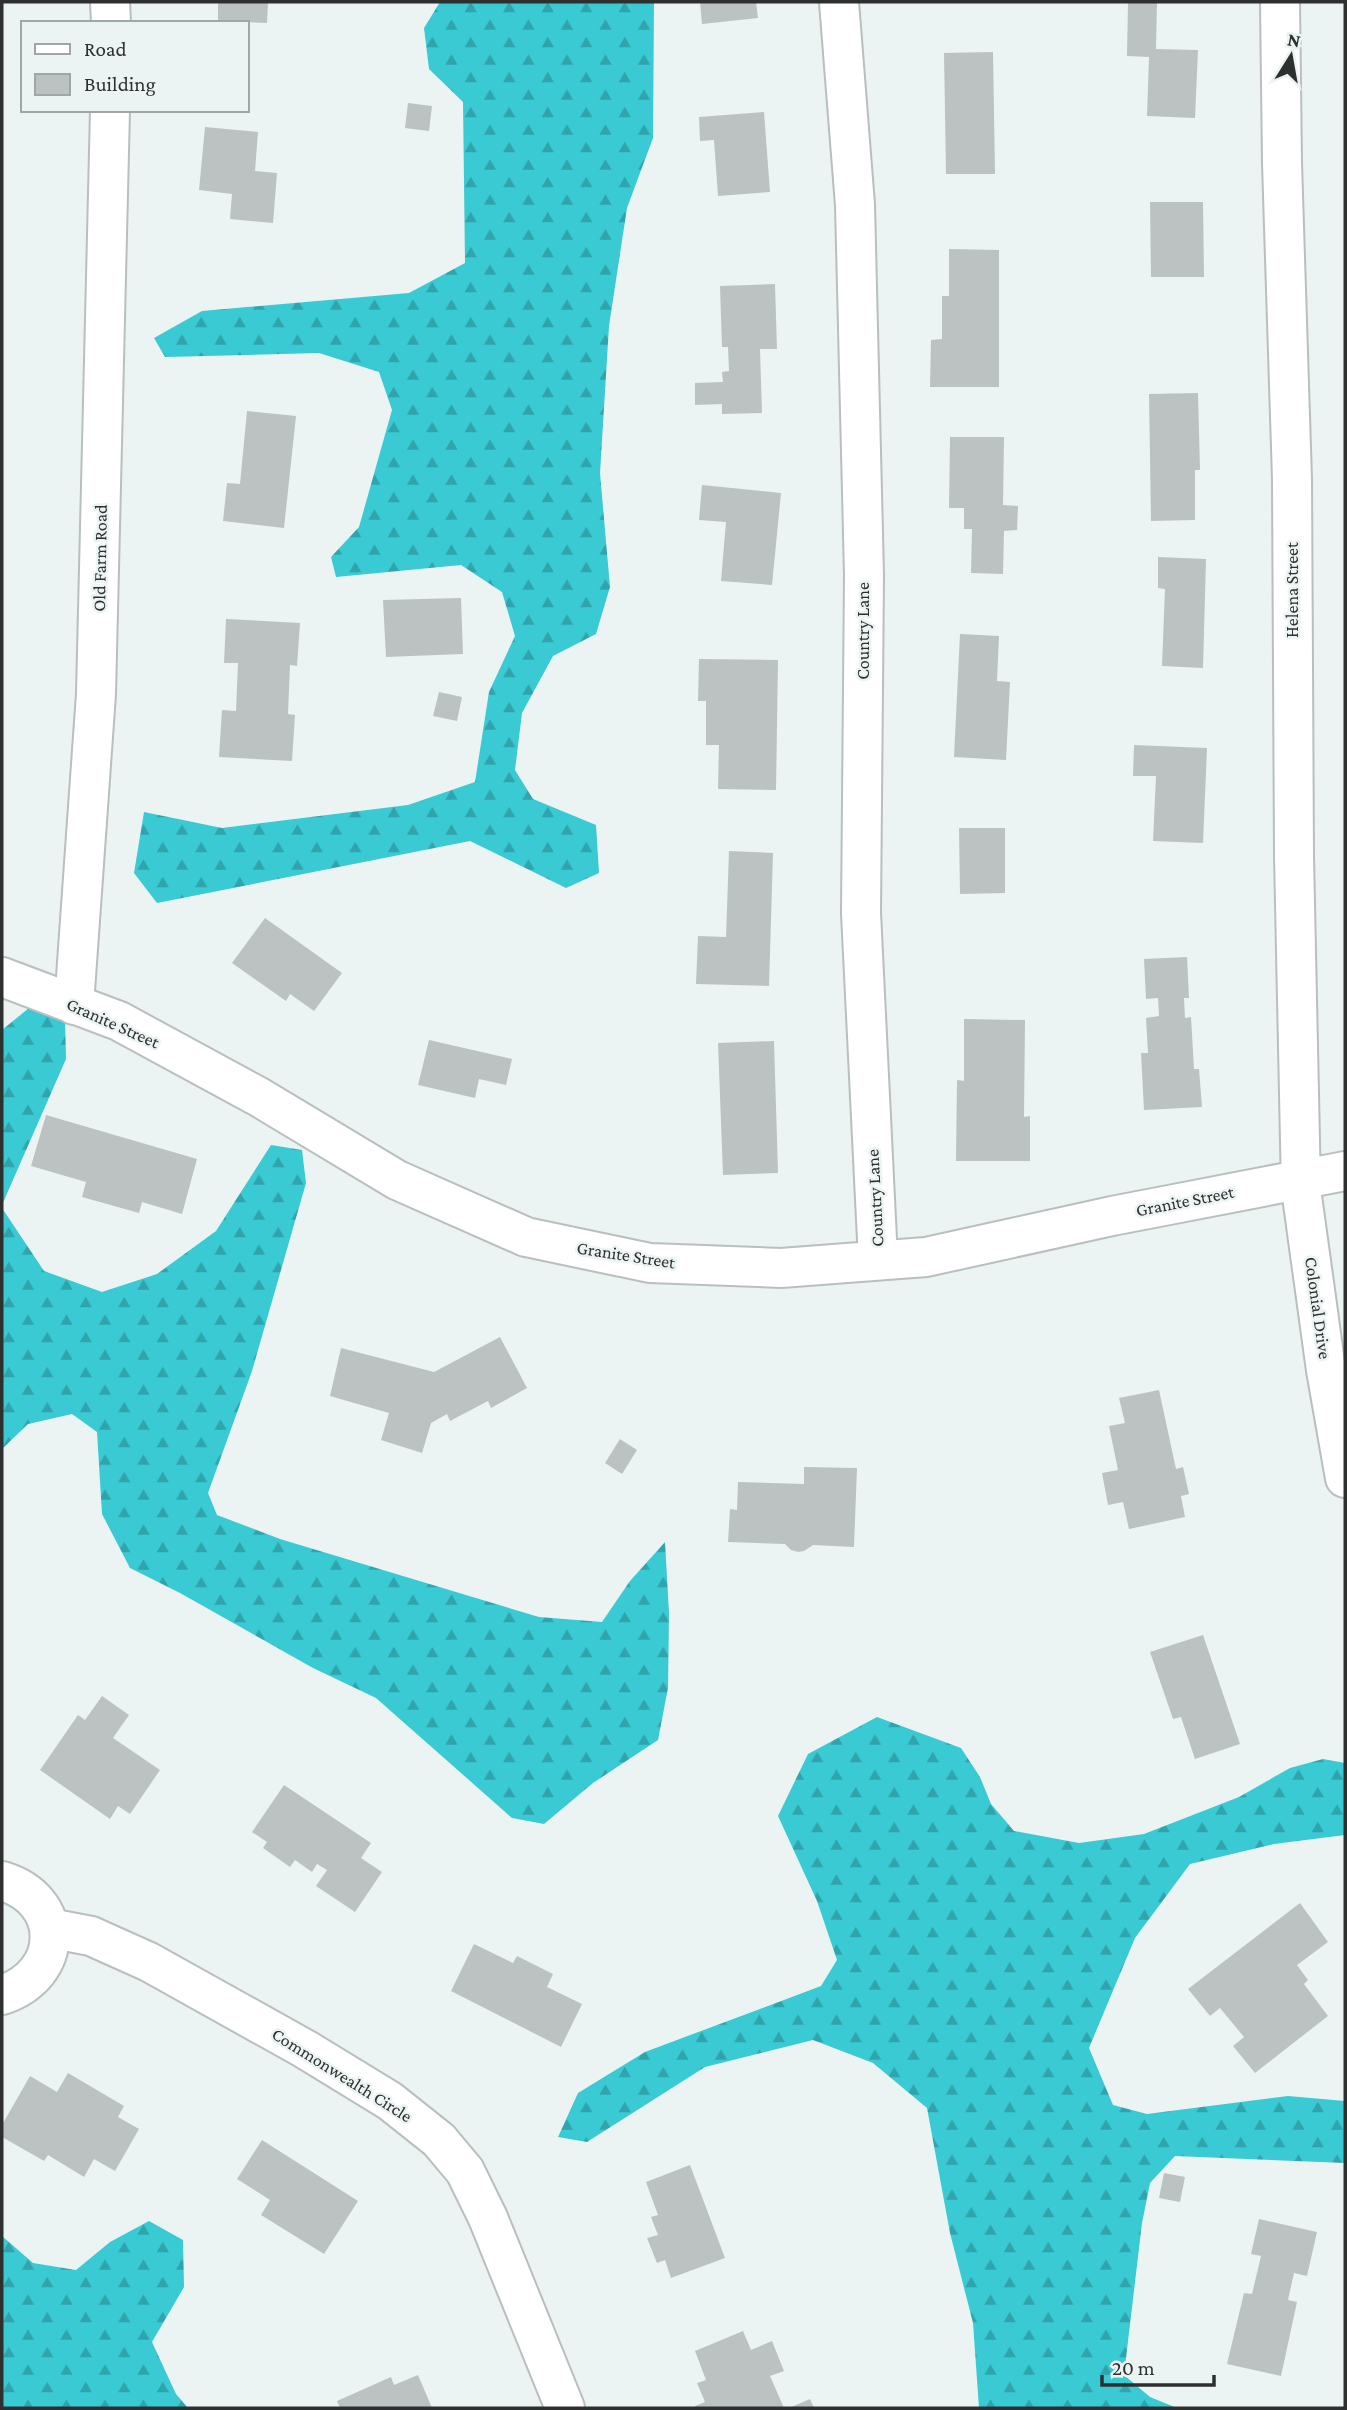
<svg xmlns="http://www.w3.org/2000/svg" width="1347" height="2410" viewBox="0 0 1347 2410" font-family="'Crimson Pro',serif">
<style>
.forest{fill:url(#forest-firs)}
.building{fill:#bcc2c2}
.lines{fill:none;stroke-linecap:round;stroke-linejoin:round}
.street-casing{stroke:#b9bfbf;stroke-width:42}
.street{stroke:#fff;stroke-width:38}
.labels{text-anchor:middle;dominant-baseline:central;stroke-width:5;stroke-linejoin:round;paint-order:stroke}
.street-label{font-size:18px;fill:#2e3030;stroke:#ecf3f3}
</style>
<defs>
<pattern id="forest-firs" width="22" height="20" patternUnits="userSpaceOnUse" patternTransform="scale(1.75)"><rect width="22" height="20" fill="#39cad3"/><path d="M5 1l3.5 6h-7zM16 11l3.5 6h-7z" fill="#30a4ac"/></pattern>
</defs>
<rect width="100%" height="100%" fill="#ecf3f3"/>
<path class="forest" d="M440,2h214l-1,136 -26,70 -18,118 -9,147 10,114 -14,47 -43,22 -31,57 -7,57 18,29 63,26 3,48 -33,15 -96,-47 -313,62 -23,-30 10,-61 78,16 186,-23 67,-23 14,-90 26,-56 -13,-44 -41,-27 -125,12 -5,-20 28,-30 33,-117 -13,-38 -60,-19 -154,4 -11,-19 48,-27 207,-18 56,-30 -2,-161 -34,-33 -5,-41z
M29,1008l36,10 1,41 -64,146v-175z
M271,1145l31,5 4,33 -54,188 -44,122 9,22 63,24 259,78 63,5 28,-41 35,-39 4,71 -1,75 -10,52 -65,43 -49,41 -32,-6 -136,-120 -63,-30 -133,-75 -50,-25 -28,-54 -5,-82 -25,-18 -44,10 -26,25v-241l42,63 58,21 55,-18 59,-43z
M877,1717l84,31 19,29 11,27 23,27 65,12 65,-9 95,-37 51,-29 33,-9 22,4v72l-71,9 -84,20 -55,74 -46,110 24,57 34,9 141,-18 57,5v62l-170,-7 -25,27 -8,40 -18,152 26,22 27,11h-198l-6,-85 -23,-90 -23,-125 -54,-45 -60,-23 -108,27 -118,75 -29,-5 20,-44 67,-41 176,-66 16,-26 -20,-59 -39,-85 30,-62z
M149,2221l34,19 1,47 -32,55 24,52 12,14h-186v-172l31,27 43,7 34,-28z"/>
<path class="building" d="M218,2h50l-1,21 -49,-2z
M700,2h56l2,16 -56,6z
M1128,2h29l-1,47 42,1 -3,68 -48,-2 2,-59 -22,-1z
M993,52l2,122h-49l-2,-121z
M408,103l24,3 -3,25 -24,-3z
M764,112l6,80 -52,4 -4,-56 -14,1 -1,-24z
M205,127l53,5 -3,39 22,2 -4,50 -43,-4 2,-25 -33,-4z
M1150,202h53l1,75h-53z
M949,249l50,1v137h-69l1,-47 11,-1v-43h7z
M775,284l2,65h-17l2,64 -40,1v-10l-27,1v-22l28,-1 -1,-10 7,-1 -1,-24h-6l-2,-61z
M1198,393l2,77h-5v50l-44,1 -2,-127z
M247,411l49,5 -12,112 -61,-7 4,-38 13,1z
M950,437h54l-1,68 15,1 -1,24 -13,1 -1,43 -32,-1 1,-44h-8v-21h-15z
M702,485l79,8 -9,92 -51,-4 5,-59 -27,-2z
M1158,557l48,2 -3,109 -41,-2 3,-77 -7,-1z
M461,598l2,56 -77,3 -3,-57z
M226,619l74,4 -3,43 -7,-1 -2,49 7,1 -3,46 -73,-4 3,-47 14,1 2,-48h-14z
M960,634l39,2 -2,45 13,1 -4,78 -52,-3z
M699,659l79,1 -2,130 -58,-1 1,-44h-13v-44h-8z
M439,692l23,5 -5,24 -24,-5z
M1134,745l73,3 -4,95 -50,-2 3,-65h-23z
M959,828h46v65l-45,1z
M729,851l44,2 -4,133 -73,-2 2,-48 28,1z
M265,918l77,55 -28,38 -24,-17 -4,7 -54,-38z
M1187,957l2,41h-5l1,20 6,-1 3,52h5l3,38 -58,3 -3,-57h7l-2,-35 13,-2 -1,-18 -12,1 -2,-40z
M964,1019l61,1 -1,97 6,-1v45h-74l1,-81 7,1z
M429,1040l83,19 -6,26 -27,-6 -4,19 -57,-13z
M774,1041l4,132 -55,2 -5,-132z
M46,1115l151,44 -15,55 -40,-12 -3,11 -57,-16 4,-15 -55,-16z
M500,1337l27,51 -36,20 -3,-7 -38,20 -3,-7 -16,9 -9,30 -41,-13 8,-27 -59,-17 11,-48 93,24z
M1159,1390l17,79 7,-2 6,27 -8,2 4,21 -56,12 -6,-27 -15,3 -6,-32 16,-3 -9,-44 16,-3 -6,-25z
M620,1439l17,11 -15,24 -17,-11z
M804,1467l53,1 -3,79 -41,-2 -9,6 -6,1 -7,-2 -6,-6 -57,-2 2,-33 7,1 1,-28 66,2z
M1203,1635l37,109 -45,15 -14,-42 -8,2 -23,-67z
M102,1696l27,19 -16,23 47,32 -30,44 -12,-8 -8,13 -70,-49 38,-55 7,5z
M284,1785l87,58 -10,15 21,14 -27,40 -39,-26 11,-16 -10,-6 -5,8 -17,-12 -5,7 -27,-19 4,-6 -15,-10z
M1300,1903l28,39 -31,23 11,15 -4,4 24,32 -73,57 -22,-27 11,-9 -24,-29 -10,8 -22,-27z
M474,1944l39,19 4,-7 36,18 -6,13 35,17 -21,43 -110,-56z
M68,2073l56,33 -6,11 21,12 -24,42 -21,-12 -10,18 -36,-22 -4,6 -42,-24v-12l28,-49 27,16z
M262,2140l96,61 -34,53 -63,-39 9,-15 -33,-21z
M690,2165l35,93 -54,20 -6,-18 -8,3 -10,-25 11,-3 -7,-18 7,-2 -12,-33z
M1164,2173l21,4 -5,25 -21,-4z
M1259,2219l58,13 -10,44 -13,-3 -6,27 9,2 -16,74 -54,-12 17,-71 8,1 9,-38 -10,-2z
M743,2331l8,19 21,-9 12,30 -14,5 14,32h-88l-1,-2 10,-4 -8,-19 9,-3 -11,-29z
M418,2375l14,33h-92l-3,-7 54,-24 3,8z
M810,2399l4,9h-25z"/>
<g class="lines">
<defs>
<path id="street" d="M110,2l1,21
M839,2l16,203 9,370 -3,338 17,347
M1280,2l2,161 10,316 2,377 7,333 25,181 19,108
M2,977l117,44 140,76 138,83 129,57 124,26 131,5 145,-11 186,-41 233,-45
M74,1005l22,-311 14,-584
M2,1881c64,19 63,93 0,114
M49,1928l42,8 58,26 156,87 85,52 49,39 26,31 23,47 77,190"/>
</defs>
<use href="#street" class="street-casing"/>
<use href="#street" class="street"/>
</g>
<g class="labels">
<g class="street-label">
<text transform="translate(100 558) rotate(-89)">Old Farm Road</text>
<text transform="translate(1292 590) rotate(-90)">Helena Street</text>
<text transform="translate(863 631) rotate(-90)">Country Lane</text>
<text transform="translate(113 1023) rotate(24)">Granite Street</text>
<text transform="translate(875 1198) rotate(-93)">Country Lane</text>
<text transform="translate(1185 1201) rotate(-11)">Granite Street</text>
<text transform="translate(626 1255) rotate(9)">Granite Street</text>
<text transform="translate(1318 1308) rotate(82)">Colonial Drive</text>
<text transform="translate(342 2075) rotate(32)">Commonwealth Circle</text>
</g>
</g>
<rect width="1347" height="2410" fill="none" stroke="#2e3030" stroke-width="7"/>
<rect x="21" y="21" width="228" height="91" fill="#ecf3f3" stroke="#a0a5a5" stroke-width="2"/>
<rect x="35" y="44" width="35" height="10" fill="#ffffff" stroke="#a0a5a5" stroke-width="2"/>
<text x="84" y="56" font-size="21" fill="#2e3030">Road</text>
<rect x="35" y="74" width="35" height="21" fill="#bcc2c2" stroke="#a0a5a5" stroke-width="2"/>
<text x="84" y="91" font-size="21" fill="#2e3030">Building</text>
<g transform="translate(1291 56) rotate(11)" stroke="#ecf3f3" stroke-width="5" paint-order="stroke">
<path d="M0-5L12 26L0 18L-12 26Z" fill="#2e3030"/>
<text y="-10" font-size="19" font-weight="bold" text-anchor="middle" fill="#2e3030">N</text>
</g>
<path d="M1102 2375v10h112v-10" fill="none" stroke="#2e3030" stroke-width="3.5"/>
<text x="1112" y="2375" font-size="21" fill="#2e3030" stroke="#ecf3f3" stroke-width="5" paint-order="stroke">20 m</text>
</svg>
